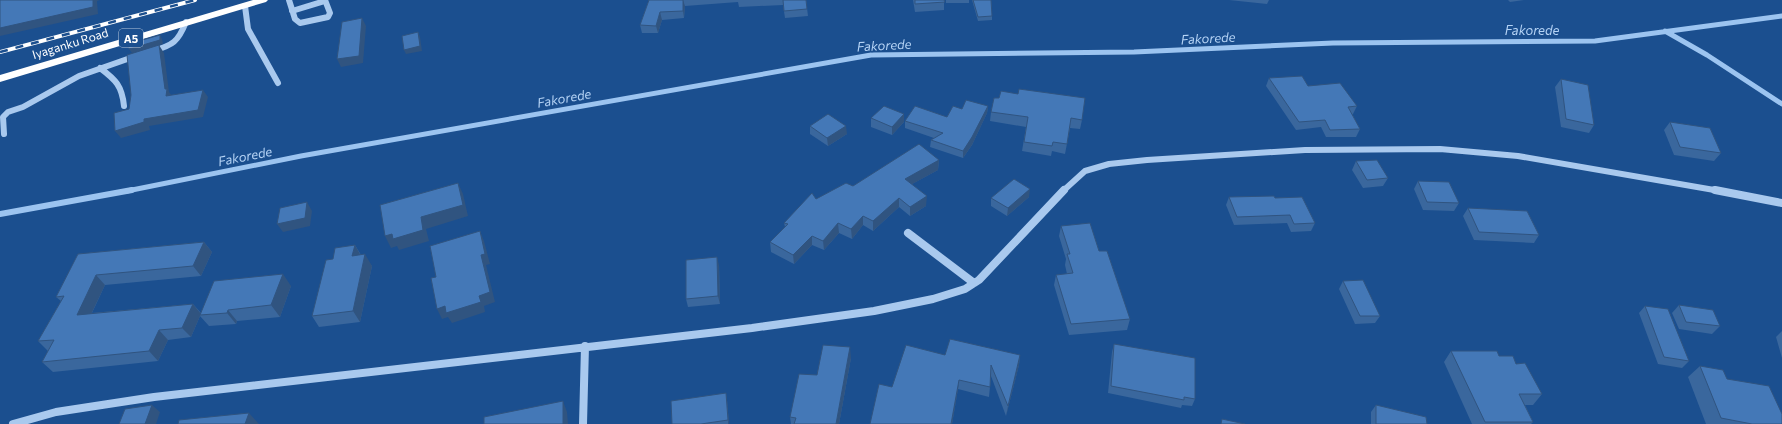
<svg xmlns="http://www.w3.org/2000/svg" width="1782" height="424" viewBox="0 0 1782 424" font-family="Commissioner,sans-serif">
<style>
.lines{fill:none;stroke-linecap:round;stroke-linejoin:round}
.stream-far1{stroke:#9cc4f0;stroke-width:5}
.stream{stroke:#9cc4f0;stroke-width:6}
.minor-far1{stroke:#a9c9ee;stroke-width:6}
.minor{stroke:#a9c9ee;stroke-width:8}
.highway{fill:#fff;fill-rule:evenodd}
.rail-casing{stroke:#fff;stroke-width:4}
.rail{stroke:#1b4f8f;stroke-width:2.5;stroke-dasharray:8;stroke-linecap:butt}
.wall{fill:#3a679d}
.shaded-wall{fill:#305480}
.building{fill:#4478b7;stroke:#305480}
.labels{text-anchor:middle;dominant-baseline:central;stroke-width:3;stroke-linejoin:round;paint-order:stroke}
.shield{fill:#1b4f8f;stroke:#bbcadd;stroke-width:1}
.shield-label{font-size:11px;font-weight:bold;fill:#fff}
.street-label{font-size:12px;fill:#fff;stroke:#1b4f8f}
.water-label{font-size:13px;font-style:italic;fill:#b5d3f5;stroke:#1b4f8f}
</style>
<rect width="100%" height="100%" fill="#1b4f8f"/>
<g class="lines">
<path class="stream-far1" d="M1665,31l42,24 75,49
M127,191l174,-35 570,-101 263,-3 199,-9 262,-2 187,-25"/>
<path class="stream" d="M0,214l132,-24"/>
<path class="minor-far1" d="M289,0l6,19 5,4 28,-6 2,-4 -5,-13
M245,6l3,23 30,54
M292,11l33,-10
M153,51c20,-6 25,-9 33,-29
M100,68c16,12 22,18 24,38
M4,134l-1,-17 5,-5 15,-5 56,-31 57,-20
M1063,191l22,-20 24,-7 38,-4 158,-10 135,-1 78,7 202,35"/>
<path class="minor" d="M1715,190l67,13
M908,233l66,50
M13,424l43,-12 98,-15 598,-69 122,-17 59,-12 32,-10 14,-9 85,-90
M583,424l2,-78"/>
<path class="highway" d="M253,0h15l-2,2 -266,80v-7z"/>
<defs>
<path id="rail" d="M0,52l195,-52"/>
</defs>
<use href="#rail" class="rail-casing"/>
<use href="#rail" class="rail"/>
</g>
<path class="wall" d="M649,0h157l2,16 -23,2 -2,-13 -44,2 -1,-5 -53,4 -1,12 -22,2 -4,13h-16l-2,-8z
M913,0h31v10l-29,2z
M946,0h23v3h-23z
M972,0h19l1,16v4l-14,1z
M1229,0h40l-2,4z
M1508,0h16l-14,2z
M1269,78l39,8 49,20 -4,8h-1l8,15 -4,8h-30l-5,-10 -25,3 -30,-44z
M1561,79l33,46 -5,8 -28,-6 -6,-40z
M994,98l88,22 -2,9 -10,-1 -5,26 -13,-3 -1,5 -29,-5 4,-24 -36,-6 1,-9z
M988,106l-1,7 -15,32 -9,13 -33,-11 1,-7 3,-2 -29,-10v-7l42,-4 15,-8z
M871,118l33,4 -12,13 -21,-8z
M1670,122l51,31 -7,8 -40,-6 -10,-25z
M810,126l37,8 -19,12 -18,-12z
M939,160l-1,10 -26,14 14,22 -16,10 -11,-9 -26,24 -10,-6 -11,14 -13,-6 -15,17 -12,-5 -18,19 -23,-12 -1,-10 15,-15 -1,-4 32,-24 37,-13z
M1356,161l32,17 -5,8 -20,2 -11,-18z
M1418,181l41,22 -5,8 -31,-1 -9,-21z
M1029,197l-22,19 -16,-10v-8z
M1229,197l46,1 40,25 -4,8 -20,1 -4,-9 -53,2 -8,-20z
M1468,208l71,27 -5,8 -60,-3 -11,-24z
M1061,226l38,25 31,68 -3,11 -58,5 -15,-50 2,-10 11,-1 -2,-9 1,-6 -7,-23z
M204,242l8,10 -11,24 -96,9 -13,28 101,-9 8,9 90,-27 -11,31 -43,4 -1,3 -27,2 -9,-10 -9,21 -23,3 -10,21 -105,11 -11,-10 6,-11 -10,-10 23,-40 -5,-4 22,-43z
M355,245l6,10 11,11 -12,56 -41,5 -7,-11 21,-57z
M719,265l1,39 -32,3 -2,-8z
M1343,281l37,35 -5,7 -20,1 -16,-35z
M1679,305l41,21 -8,8 -33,-5 -7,-16z
M1645,306l44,55 -7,7 -24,-4 -19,-51z
M1782,331v27l-6,-21z
M1114,344l81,55 -3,7 -10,-1 -1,3 -73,-15 4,-41z
M1451,351l48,5 17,8 26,30 -9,11h-8l8,17 -2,2h-59l-28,-62z
M945,355h75l-1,10 -13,51 -15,-40 -2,21 -31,-8 -6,35h-82l22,-37z
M851,358l-12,66h-48l-1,-7 27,-42z
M1700,366l27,13 55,45h-76l-18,-47z
M727,400l2,24h-57z
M1376,405l51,19h-56v-12z"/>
<path class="shaded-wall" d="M93,0h7l-3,1 1,13 -98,22v-8z
M683,0l2,6 -1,12 -1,-7z
M660,12l2,8 -4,13 -2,-7z
M362,18l4,8 -3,37 -22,4 -4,-8z
M418,32l2,5 2,14 -16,3 -2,-4z
M160,35l2,4 1,5 -31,9 -3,-4z
M159,45l5,8 5,39 3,4h-6l-1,-7z
M203,90l5,7 -5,20 -54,9 1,4 -29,8 -6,-7 29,-12z
M988,106l-1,7 -15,32 -9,13v-7z
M904,114v8l-12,13v-8z
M846,126l1,8 -19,12 -1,-8z
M939,160l-1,10 -33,18v-9z
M458,183l5,11 5,22 -42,13 3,12 -30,9 -2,-4 -6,2 -6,-12z
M1030,189l-1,8 -22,19 1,-8z
M927,196l-1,10 -16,10v-9z
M899,198v9l-26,24v-10z
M307,202l5,9 -2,15 -27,6 -6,-8z
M863,216v9l-11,14 -1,-10z
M838,223l1,10 -15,17 -1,-9z
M480,231l4,10 6,23 -4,1 9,37 -11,4 1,6 -33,11 -4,-6 -6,2 -5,-10 42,-13 2,-41z
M812,236v9l-18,19 -1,-9z
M204,242l8,10 -11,24 -8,-10z
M355,245l6,11h-9z
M365,254l7,12 -12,56 -7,-11z
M717,257l2,8 1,39 -2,-8z
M283,274l8,12 -11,31 -9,-12z
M96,275l9,10 -19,40 -9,-10z
M193,304l8,10 -1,1v1l-9,21 -9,-9z
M228,310l9,11 -1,3 -9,-11z
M159,330l9,10 -10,21 -9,-10z
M850,347l1,11 -12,66h-3z
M1020,355l-1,10 -13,51 2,-10z
M959,380l-1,9 -6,35h-1z
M726,393l1,7 2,24h-1v-4z
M563,401l4,11 1,12h-5z
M152,405l8,7 -4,12h-11z
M249,413l10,11h-14z"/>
<path class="building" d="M0,0h93v7l-93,21z
M649,0h34v11l-23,1 -4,14 -16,-1z
M783,0h23l1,9 -23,2z
M915,0h29l1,2 -30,2z
M973,0h18l1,16 -14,1z
M362,18l-3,38 -22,3 5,-37z
M418,32l2,14 -16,4 -2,-14z
M160,35v5l-31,9 -1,-5z
M159,45l6,44h2l-1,7 37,-6 -5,20 -54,9v3l-29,9 -1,-18 15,-4 2,-14 -4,-40z
M1302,76l6,10 32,-3 17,23 -9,1 12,22 -30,1 -5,-10 -26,2 -30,-44z
M1561,79l27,6 6,40 -28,-6z
M1019,89l66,9 -3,22 -11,-2 -4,26 -14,-2 -1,4 -28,-4 4,-25 -37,-5 3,-14h5l2,-7 17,3z
M966,100l22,6 -16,31 -9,14 -32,-11 12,-7 -38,-12 10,-15 32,11 6,-11 9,3z
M884,106l20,8 -12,13 -21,-9z
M828,114l18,12 -19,12 -17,-12z
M1670,122l40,6 11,25 -41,-6z
M919,144l20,16 -34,19 22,17 -17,11 -11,-9 -26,23 -10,-5 -12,13 -13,-6 -15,18 -11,-5 -19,19 -23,-13 18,-18 -4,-1 28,-30 4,6 30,-16 7,3z
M1377,160l11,18 -21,2 -11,-19z
M1014,179l16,10 -22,19 -17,-10z
M1418,181l31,1 10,21 -32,-1z
M458,183l5,22 -42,12 2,13 -30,9 -1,-5 -7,2 -5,-31z
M1274,196l1,2 27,-1 13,26 -21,1 -4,-9 -53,2 -8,-20z
M307,202l-2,16 -28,6 3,-16z
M1468,208l59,3 12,24 -60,-3z
M1090,223l9,28h8l23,68 -59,5 -15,-49 17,-2 -6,-19h3l-9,-28z
M480,231l5,23 -4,1 9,37 -11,4 2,6 -35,11 -1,-7 -8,3 -6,-31 5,-1 -6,-31z
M204,242l-11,24 -97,9 -19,40 116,-11 -11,24 -23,2 -10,21 -107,11 12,-22 -16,1 26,-45 -8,1 22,-43z
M355,245l-3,11 13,-2 -12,57 -41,5 14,-56 7,-1 2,-11z
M717,257l1,39 -32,3v-39z
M283,274l-12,31 -43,5 -1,3 -27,2 14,-34z
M1363,280l17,36h-20l-17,-35z
M1679,305l34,5 7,16 -34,-4z
M1645,306l23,3 21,52 -25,-4z
M950,339l70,16 -12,51 -17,-41 -1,22 -31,-7 -8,44h-81l9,-40 13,3 14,-42 39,10z
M1114,344l81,14v41l-11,-2v3l-73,-14z
M823,345l27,2 -14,77h-42l2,-6 -6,-1 9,-43 18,1z
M1451,351h46l2,5h14l3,8 9,-1 17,31h-23l14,28h-48z
M1700,366l23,4 4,9 42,7 13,28v10h-30l-31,-6z
M726,393l2,27 -27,4h-29l-1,-23z
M563,401v23h-79v-7z
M152,405l-7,19h-26l6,-15z
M1376,405l50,12 1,7h-51z
M249,413l-4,11h-67l1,-4z
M1222,419l23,5h-24z"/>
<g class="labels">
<rect class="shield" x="119" y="29" width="24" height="18" rx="3"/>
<g class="shield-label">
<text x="131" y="38">A5</text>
</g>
<g class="street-label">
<text transform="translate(70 43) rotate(-17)">Iyaganku Road</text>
</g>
<g class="water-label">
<text x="1532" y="30">Fakorede</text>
<text transform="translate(1208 38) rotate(-3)">Fakorede</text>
<text transform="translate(884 45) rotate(-3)">Fakorede</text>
<text transform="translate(564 98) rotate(-10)">Fakorede</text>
<text transform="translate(245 156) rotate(-11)">Fakorede</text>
</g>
</g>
</svg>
